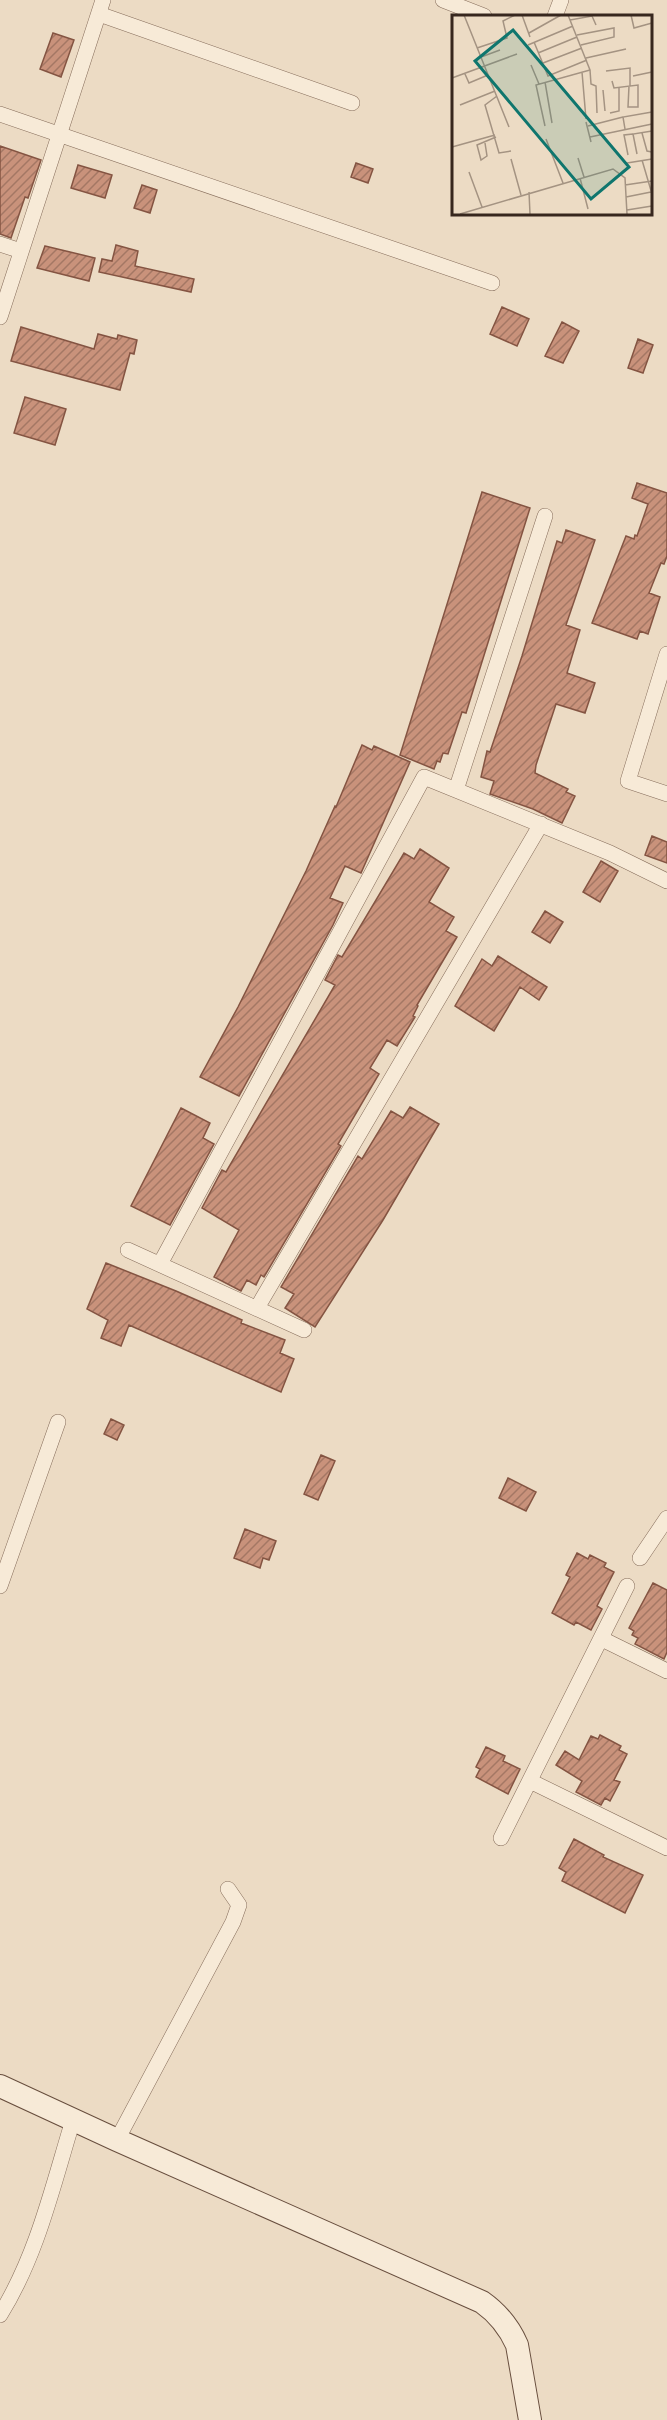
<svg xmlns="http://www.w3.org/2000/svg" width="667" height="2420" viewBox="0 0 667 2420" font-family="Merriweather,serif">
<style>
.building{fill:url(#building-hatch);stroke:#845442;stroke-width:1.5}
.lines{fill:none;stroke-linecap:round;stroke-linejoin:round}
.street-casing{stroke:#866d5b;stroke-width:16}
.secondary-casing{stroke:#684e3e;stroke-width:24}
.street{stroke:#f7ead7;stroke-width:15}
.secondary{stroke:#f7ead7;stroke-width:22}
.inset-road{fill:none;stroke:#a49382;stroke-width:1.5}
.view{fill:#0f766e;fill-opacity:0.15;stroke:#0f766e;stroke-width:3}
.inset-edge{fill:none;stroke:#37271e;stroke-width:3}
</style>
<defs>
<pattern id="building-hatch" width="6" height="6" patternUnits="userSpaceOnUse" patternTransform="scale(1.5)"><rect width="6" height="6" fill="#c9927b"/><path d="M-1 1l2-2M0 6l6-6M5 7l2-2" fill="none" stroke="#a47764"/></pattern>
</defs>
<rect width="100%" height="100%" fill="#ecdbc4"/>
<path class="building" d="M53,33l21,7 -13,37 -21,-8z
M0,146l41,14 -13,38 -3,-1 -14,41 -11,-4z
M356,163l17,6 -5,14 -17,-6z
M78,165l34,10 -7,23 -34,-10z
M142,185l15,5 -7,23 -16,-5z
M116,245l22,6 -3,15 59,13 -3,13 -92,-20 3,-13 10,2z
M45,246l50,12 -6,23 -52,-13z
M502,307l27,12 -12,27 -27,-12z
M562,322l17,9 -16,32 -18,-7z
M21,327l73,22 4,-15 19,5 1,-4 19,5 -3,14 -4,-1 -10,37 -109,-29z
M638,339l15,6 -10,28 -15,-5z
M25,397l41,12 -11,36 -41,-12z
M637,483l30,10v63l-3,8 -3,-1 -12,30 11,4 -12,37 -8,-3 -3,8 -45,-16 34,-87 8,3 1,-4 2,1 11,-32 -16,-6z
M482,492l48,16 -64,205 -4,-1 -14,42 -5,-1 -3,9 -3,-1 -3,8 -34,-14z
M566,530l29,10 -29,85 14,5 -13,43 28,10 -10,30 -29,-9 -20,61 -1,8 33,16 -2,3 9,4 -13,27 -29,-14 -43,-15 4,-13 -13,-4 6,-26 3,1 32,-96 35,-115 5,2z
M362,745l10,5 2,-4 36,16 -49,111 -16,-7 -15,32 13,5 -10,22 -94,171 -39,-19 38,-70 68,-136 29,-65 1,1z
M652,836l15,6v21l-22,-8z
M420,849l29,19 -20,34 25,15 -8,14 11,6 -40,68 1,1 -5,10 2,1 -18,29 -10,-6 -17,28 9,6 -41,70 3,2 -77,131 -3,-2 -5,10 -9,-5 -6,11 -27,-14 25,-47 -37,-22 20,-38 4,2 109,-187 -10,-5 13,-25 4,2 62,-104 10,6z
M601,861l17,10 -18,31 -17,-10z
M545,911l18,11 -13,21 -18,-11z
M498,956l49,31 -8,13 -19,-13 -26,44 -39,-25 27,-47 10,7z
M410,1107l29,17 -56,96 -68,107 -30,-19 9,-14 -13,-7 77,-131 4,3 29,-48 12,7z
M181,1108l29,15 -7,15 11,6 -44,81 -39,-19z
M106,1263l70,28 66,29 -1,3 44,17 -5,13 14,6 -13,33 -152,-67 -8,21 -20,-8 7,-18 -21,-11z
M111,1419l13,6 -7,15 -13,-6z
M321,1455l14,6 -17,39 -14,-6z
M508,1478l28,14 -10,19 -27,-13z
M245,1529l31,12 -7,19 -6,-2 -3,10 -26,-10z
M577,1553l11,6 2,-4 16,8 -2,4 10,5 -17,34 5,3 -11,21 -15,-8 -2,3 -22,-12 18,-36 -4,-2z
M653,1583l14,7v62l-3,7 -29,-15 3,-6 -6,-3 2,-4 -5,-3z
M600,1735l21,11 -2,4 8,4 -13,26 6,2 -10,19 -5,-3 -4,7 -25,-13 6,-11 -26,-16 9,-14 14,9 12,-24 7,3z
M486,1747l19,9 -2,5 17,8 -12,25 -32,-17 4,-8 -4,-2z
M574,1839l30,16 -1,2 40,18 -18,38 -63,-32 4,-9 -7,-4z"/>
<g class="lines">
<defs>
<path id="street" d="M443,0l41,16
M99,14l253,89
M555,16l6,-16
M0,114l492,169
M0,244l21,7
M0,317l103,-317
M667,654l-39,127 39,13
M456,790l89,-274
M128,1250l176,80
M160,1264l264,-487 186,76 57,28
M257,1308l284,-484
M640,1558l27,-40
M0,1586l58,-164
M602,1639l65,32
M530,1781l137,67
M501,1838l126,-252
M117,2140l116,-218 6,-17 -11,-16
M0,2315c37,-59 53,-130 73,-195"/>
<path id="secondary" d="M0,2086l117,54 365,162c17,12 27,25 35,43l13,75"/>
</defs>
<use href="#street" class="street-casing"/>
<use href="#secondary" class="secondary-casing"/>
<use href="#street" class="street"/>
<use href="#secondary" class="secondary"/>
</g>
<g transform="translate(452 15)">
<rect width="200" height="200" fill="#ecdbc4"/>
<path class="inset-road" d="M12,0l45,112M70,0l8,22M179,0l3,13 18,-5M118,5l22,-4 4,9M77,18l32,-18M125,20l37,-7v9l-33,8M82,27l14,34 39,-16M76,30l45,-19M25,33l30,-10 -4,-17 12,-6M86,38l39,-16M29,42l19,-7M134,43l40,-9M91,48l39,-15M79,50l8,19M138,55l1,14 5,2 1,27M154,56l24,-3v18M130,57l4,47M13,59l4,9 19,-8M181,61l19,-4M0,63l65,-24M160,66l2,7 24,-3v22h-10l1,-21M93,67l7,41M151,75l2,21M45,81l-12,9 14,48 12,-2M8,90l35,-14M158,98l9,-2v-23M134,107l5,20M93,111l-9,-41 54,-15 -22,-55M136,111l35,-9M173,114l-2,-12 29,-5M190,118l5,18 5,1M138,122l62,-13M94,124l17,44M33,128l2,13 -6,4 -4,-15 19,-8M0,132l43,-12M185,139l-4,-20 19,-3M176,140l-4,-20 9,-1M126,143l6,19M59,144l10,36M190,145l10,34M175,148l25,-4M17,157l13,35M128,163l8,31M173,170l27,-4M77,177l1,22M174,182l25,-5M175,195l25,-4M8,199l153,-45 12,9 2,36"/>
<path class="view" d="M61,15l116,137 -38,32 -116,-138z"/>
<rect width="200" height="200" class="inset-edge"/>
</g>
</svg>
